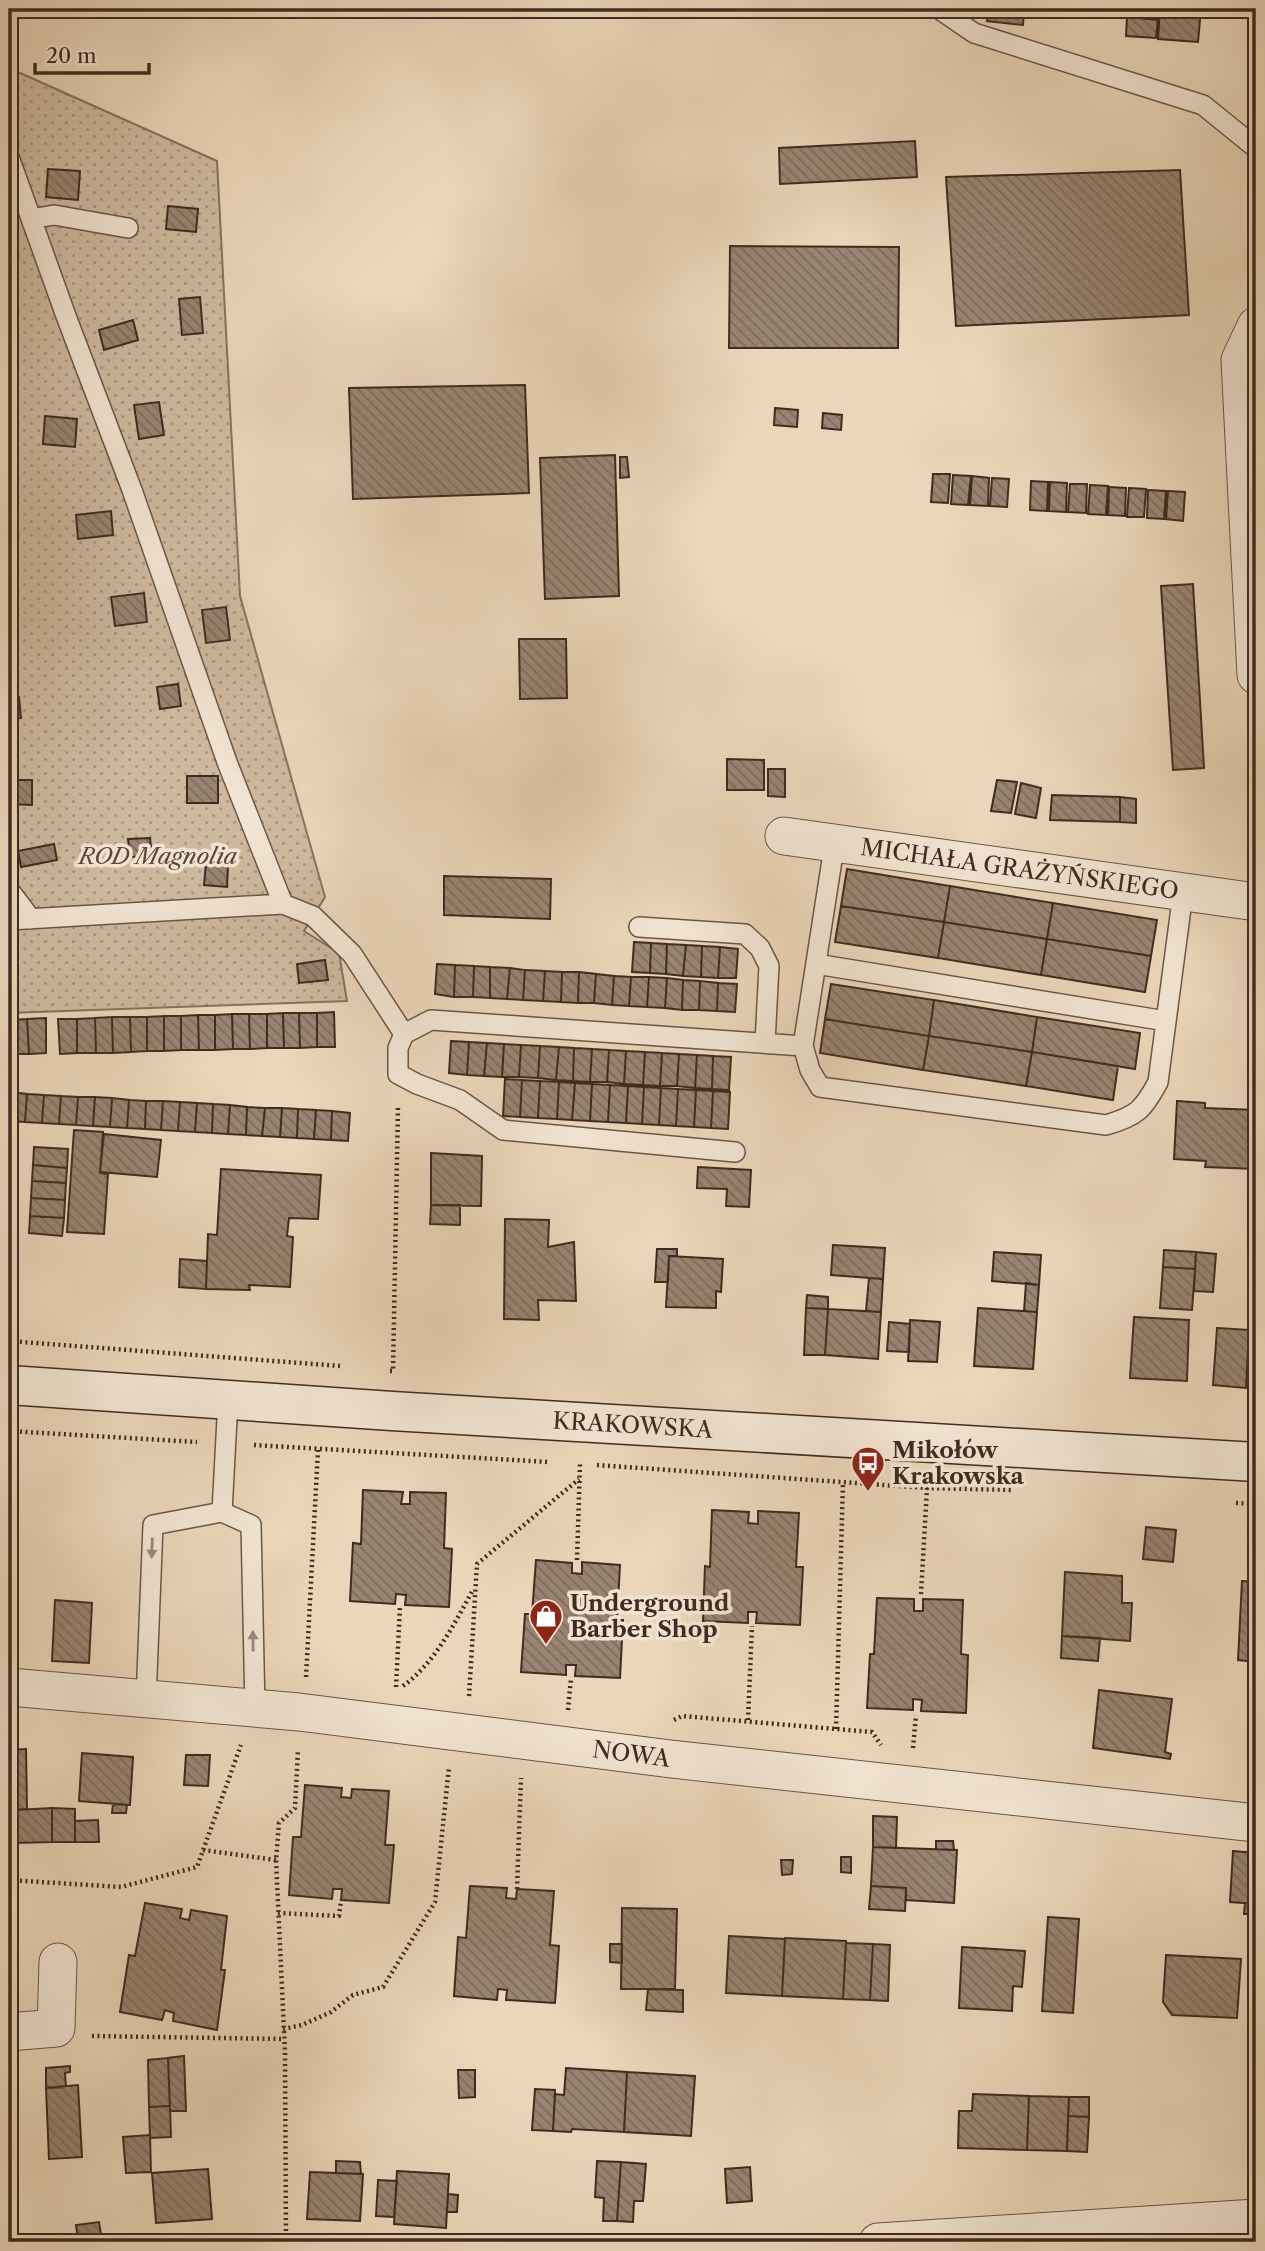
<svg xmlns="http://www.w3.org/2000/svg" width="1265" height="2251" viewBox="0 0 1265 2251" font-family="'Libre Caslon Text',serif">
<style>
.grass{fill:url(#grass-dots);stroke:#877260;stroke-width:2}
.building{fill:url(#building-back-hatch);stroke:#402b22;stroke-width:2}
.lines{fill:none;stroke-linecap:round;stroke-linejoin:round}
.lane-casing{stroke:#6b5648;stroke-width:22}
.street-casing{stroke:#6b5648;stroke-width:39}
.secondary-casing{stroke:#402b22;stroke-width:41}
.path{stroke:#402b22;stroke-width:4.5;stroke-dasharray:2 3.5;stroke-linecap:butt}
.lane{stroke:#f2e4d2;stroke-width:19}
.street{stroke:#f2e4d2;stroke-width:37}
.secondary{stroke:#f2e4d2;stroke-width:38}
.oneway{fill:#99887a}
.labels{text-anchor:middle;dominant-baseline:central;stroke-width:7;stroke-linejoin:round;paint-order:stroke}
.park-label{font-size:23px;font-style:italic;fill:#5c473b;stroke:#f2e4d2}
.street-label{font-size:23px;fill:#402b22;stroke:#f2e4d2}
.poi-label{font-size:23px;font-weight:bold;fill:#402b22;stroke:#f2e4d2;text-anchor:start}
</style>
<defs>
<pattern id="grass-dots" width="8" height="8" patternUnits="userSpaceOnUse" patternTransform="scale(1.75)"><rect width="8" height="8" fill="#ceb99f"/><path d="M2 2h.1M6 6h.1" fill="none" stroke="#a99781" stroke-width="1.8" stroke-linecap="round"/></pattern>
<pattern id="building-back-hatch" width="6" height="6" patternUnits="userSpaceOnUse" patternTransform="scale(1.75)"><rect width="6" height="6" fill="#998471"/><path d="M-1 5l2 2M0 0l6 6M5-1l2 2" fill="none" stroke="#7e6c5c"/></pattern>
</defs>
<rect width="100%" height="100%" fill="#ebd6b9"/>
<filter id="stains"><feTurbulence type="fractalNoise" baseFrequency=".00286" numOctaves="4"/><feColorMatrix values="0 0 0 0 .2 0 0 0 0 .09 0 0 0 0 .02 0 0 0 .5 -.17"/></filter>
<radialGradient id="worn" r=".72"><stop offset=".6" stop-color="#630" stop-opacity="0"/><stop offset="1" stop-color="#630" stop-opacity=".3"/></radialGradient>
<path class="grass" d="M9,68l208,93 23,435 85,301 -21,34 35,22 8,48 -338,12z"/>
<path class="building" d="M989,9h35l-1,16 -36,-4z
M1160,9h41l-3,33 -40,-3z
M1127,17l31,3 -2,18 -30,-2z
M915,141l2,36 -137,7 -1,-36z
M48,169l32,2 -2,29 -32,-3z
M1180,170l9,145 -233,11 -10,-149z
M168,206l30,3 -2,23 -30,-3z
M9,246h2l3,26 -5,1z
M730,246l169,1 -1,101h-169z
M200,297l3,36 -21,2 -3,-36z
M133,320l5,20 -34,10 -5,-20z
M525,385l4,108 -176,6 -4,-111z
M159,402l5,33 -25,4 -5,-34z
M775,408l23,2 -1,17 -23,-2z
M823,413l19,2 -1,15 -19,-2z
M45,416l32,3 -2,28 -32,-3z
M615,455l4,141 -74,3 -5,-141z
M620,457h7l2,20 -9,1z
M933,474h17l-2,29 -17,-1z
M953,475l18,1 -3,29 -17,-1z
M972,476l17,2 -1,28 -18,-1z
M992,478l17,1 -2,28 -17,-1z
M1031,481l17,1 -1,29 -17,-1z
M1050,482l17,1 -1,29 -17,-1z
M1070,484h17l-1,29 -18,-1z
M1090,485l18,1 -2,29 -18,-1z
M1109,487l17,1 -1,28 -17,-1z
M1129,488l17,1 -2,28h-17z
M1148,490l18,1 -2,28 -17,-1z
M1168,491l17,1 -2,29 -17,-2z
M111,511l2,24 -35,4 -2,-24z
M1193,584l11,184 -31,2 -12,-184z
M144,593l3,29 -32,4 -4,-29z
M226,607l4,33 -24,3 -4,-33z
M519,639h47l1,59 -47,1z
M178,684l3,22 -21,3 -3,-22z
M9,697h10l2,21 -12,1z
M727,759l37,1v30h-37z
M768,769h17v28l-17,-1z
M187,776h31v27h-31z
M9,780h23v25l-23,-1z
M997,780l20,2 -6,31 -20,-2z
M1021,783l20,5 -5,30 -21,-4z
M1052,795l68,2v25l-70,-2z
M1120,797l16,2v24l-16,-1z
M150,838l2,18 -22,1 -2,-18z
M54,844l3,16 -36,7 -3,-16z
M206,863l22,1 -1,23 -23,-2z
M847,869l103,17 -6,36 -103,-16z
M444,876l107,3 -1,40 -106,-4z
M950,886l103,17 -6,36 -103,-17z
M1053,903l104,17 -6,36 -104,-17z
M841,906l103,16 -6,36 -103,-16z
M944,922l103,17 -6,36 -103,-17z
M1047,939l104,17 -6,36 -104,-17z
M634,942l17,1 -1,30 -18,-1z
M651,943l16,1 -1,30 -16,-1z
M667,944l19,1 -3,31 -17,-2z
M686,945l16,1 -1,31 -18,-1z
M702,946l18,1 -2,31 -17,-1z
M720,947l18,2 -2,29h-18z
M325,960l3,20 -29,3 -2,-19z
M437,964l18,1 -1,32 -19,-3z
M455,965l19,1 -1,31h-19z
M474,966l16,1v31l-17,-1z
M490,967l20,1 -3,31 -17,-1z
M510,968l15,2 -2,30 -16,-1z
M525,970l20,1 -2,30 -20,-1z
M545,971l17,1 -1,30 -18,-1z
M562,972h17l-1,31 -17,-1z
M579,972l17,2 -2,29h-16z
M596,974l18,2 -2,29 -18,-2z
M614,976l17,1 -2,29 -17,-1z
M631,977h18l-2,30 -18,-1z
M649,977l18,1 -2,30 -18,-1z
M667,978l16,2 -1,30 -17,-2z
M683,980l17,1 -1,29h-17z
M700,981l18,2 -1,28 -18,-1z
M718,983l19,1 -2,28 -18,-1z
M831,984l103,16 -5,36 -104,-17z
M934,1000l103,17 -5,35 -103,-16z
M334,1012l1,35h-18v-34z
M283,1013h16l1,35h-16z
M283,1013l1,35h-17v-34z
M299,1013h18v34l-17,1z
M232,1014h17l1,35h-17z
M232,1014l1,35 -18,1v-35z
M249,1014h18v34l-17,1z
M198,1015h17v35h-16z
M198,1015l1,35h-18v-34z
M164,1016h17v34l-17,1z
M164,1016v35h-17v-34z
M112,1017l1,36h-17l-1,-35z
M112,1017h18l1,35 -18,1z
M130,1017h17v34l-16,1z
M1037,1017l103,16 -5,36 -103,-17z
M46,1018v35l-17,1 -2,-35z
M95,1018l1,35h-19v-34z
M27,1019l2,35h-17l-1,-34z
M58,1019h19v34l-17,1z
M825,1019l104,17 -6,34 -103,-17z
M9,1020h2l1,34 -3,1z
M929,1036l103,16 -6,34 -103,-16z
M451,1041l18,1 -2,33 -18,-2z
M469,1042l18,1 -3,33 -17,-1z
M487,1043l17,1 -2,33 -18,-1z
M504,1044l17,1 -2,32h-17z
M521,1045l19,1 -2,32 -19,-1z
M540,1046l19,1 -3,33 -18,-2z
M559,1047l15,1 -1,33 -17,-1z
M574,1048l18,1 -2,33 -17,-1z
M592,1049l17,1 -2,32h-17z
M609,1050l17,1 -2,33 -17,-2z
M626,1051l19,1 -2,33 -19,-1z
M645,1052l17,1 -2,33 -17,-1z
M1032,1052l86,14 -5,34 -87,-14z
M662,1053l17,1 -2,32h-17z
M679,1054l18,1 -2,33 -18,-2z
M697,1055l16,1 -1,33 -17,-1z
M713,1056l18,1 -2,33 -17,-1z
M505,1079l17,1 -2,37 -17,-1z
M522,1080l18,1 -2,37 -18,-1z
M540,1081l19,1 -2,37 -19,-1z
M559,1082l16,1 -3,37 -15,-1z
M575,1083l17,1 -2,37 -18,-1z
M592,1084l18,1 -2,37 -18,-1z
M610,1085l18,1 -2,37 -18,-1z
M628,1086l16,1 -2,37 -16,-1z
M644,1087l17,1 -2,37 -17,-1z
M661,1088l17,1 -2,37 -17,-1z
M678,1089l18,1 -2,37 -18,-1z
M696,1090l17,1 -2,37 -17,-1z
M713,1091l17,1 -2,37 -17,-1z
M10,1092l17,2 -2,28 -16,-1z
M27,1094l17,1 -2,28 -17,-1z
M44,1095l17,1 -2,28 -17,-1z
M61,1096l17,1 -2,28 -17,-1z
M78,1097h17l-2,29 -17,-1z
M95,1097l17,1 -2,29 -17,-1z
M112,1098l17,2 -2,28 -17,-1z
M129,1100l17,1 -1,28 -18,-1z
M146,1101h17l-2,29 -16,-1z
M163,1101l17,1 -2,29 -17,-1z
M1177,1101l28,2v5l51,2v59l-51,-2 1,-6 -32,-2z
M180,1102l17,1 -2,29 -17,-1z
M197,1103l16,1 -1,29 -17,-1z
M213,1104l17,1 -2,29 -16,-1z
M230,1105l17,2 -1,28 -18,-1z
M247,1107l18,1 -3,28 -16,-1z
M265,1108h17l-2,29 -18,-1z
M282,1108l16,1 -1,29 -17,-1z
M298,1109l18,1 -2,29 -17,-1z
M316,1110l16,1 -1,29 -17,-1z
M332,1111l18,2 -2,28 -17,-1z
M74,1130l29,2 -3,41 8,1 -4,60 -37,-2z
M104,1134l57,6 -4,37 -57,-5z
M34,1147l34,2 -1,19 -34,-3z
M431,1153l51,3 -1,50 -50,-1z
M33,1165l34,3 -1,15 -34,-2z
M698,1167l53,3 -2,37 -23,-1 1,-17 -30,-1z
M221,1169l100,6 -3,44 -29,-1 -2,18 6,1 -3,50 -41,-2 1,5 -44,-1 2,-55 9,1z
M32,1181l34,2 -1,17 -34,-2z
M31,1198l34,2 -1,18 -34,-2z
M431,1205h29v20l-30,-1z
M30,1216l34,2 -2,18 -33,-3z
M505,1219l44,1 -1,27 26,-5 2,59 -38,-1 1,20 -35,-1z
M833,1245l52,3 -2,31 -52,-4z
M657,1249h20v7h-8l-1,26h-13z
M1164,1250l32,2 -1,17 -32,-2z
M994,1252l47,3 -2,30 -47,-4z
M1196,1252l20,2 -3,38 -19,-1z
M669,1256l54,3 -2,33 -5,-1v17l-50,-1z
M180,1259l27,2 -1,28 -27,-2z
M1163,1267l32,2 -3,41 -32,-2z
M869,1278l14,1 -2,33 -15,-1z
M1026,1283l13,2 -2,27 -13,-1z
M807,1295l21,2v12l-22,-1z
M806,1308l22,1 -3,46h-21z
M978,1308l59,4 -4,57 -59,-3z
M828,1309l53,3 -3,47 -53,-4z
M1134,1317l55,3 -2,61 -57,-3z
M910,1320l30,2 -3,40 -29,-1z
M889,1322l21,2 -1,28 -22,-1z
M1217,1328l32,2 -3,58 -33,-3z
M1249,1330l7,1v57h-10z
M363,1490l40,2 -2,12h9v-12l36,1 -2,55 8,1 -3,58 -44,-2 1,-10 -10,-1 -1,10 -45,-3 3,-58 8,1z
M712,1510l37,2 -1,11 10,1v-13l41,2 -3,54h7l-3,58 -44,-2 1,-11h-9v11l-45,-2 2,-55 5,1z
M1146,1527l30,3 -3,32 -30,-3z
M536,1560l36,3v10l10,1v-12l38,3 -3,55h6l-3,58 -45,-2 1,-11h-10v10l-45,-3 4,-58h7z
M1065,1572l57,4v27h10l-2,38 -68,-5z
M1242,1581l14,1v80l-18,-2z
M877,1598l37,1v12h9v-12l40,1 -2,54 7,1 -2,58 -45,-2 1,-11 -9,-1v11l-46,-2 3,-54h4z
M55,1600l37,3 -3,60 -37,-2z
M1062,1636l38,2 -2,23 -37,-3z
M1099,1690l73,9 -7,53 6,2 -1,5 -77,-11z
M26,1749l1,60 -18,1v-60z
M82,1753l51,4 -3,48 -51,-4z
M186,1755h24l-2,31 -24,-1z
M305,1785l37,3 -1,9 10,1 1,-9 37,2 -4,54h9l-5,58 -48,-3 1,-11h-9l-1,10 -43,-4 4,-58h8z
M113,1804l14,1 -1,8h-14z
M52,1808v34l-37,1v-33z
M52,1808l23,1v33h-23z
M9,1810h6v33h-6z
M873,1816l24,1 -1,31 -23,-1z
M98,1820l1,22h-24v-21z
M936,1841h17l1,9h-18z
M873,1847l84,3 -3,53 -48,-3v-12l-35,-2z
M1233,1851l23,2v51l-26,-2z
M841,1857h10v16l-10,-1z
M781,1860h12l-1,14 -10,1z
M470,1886l37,2 -1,10 10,1 1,-10 37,2 -4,54 9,1 -4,57 -49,-3 1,-10 -9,-1 -1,11 -43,-4 4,-59 8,1z
M871,1886l35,2 -1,23 -36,-2z
M145,1903l37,6 -2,9 9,2 2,-10 36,6 -6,54h4l-8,60 -44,-9 1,-8 -9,-3 -3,10 -42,-8 9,-57 6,1z
M1245,1903l11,1v10h-12z
M622,1908l55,1 -2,80h-54z
M1048,1917l31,2 -6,94 -31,-2z
M729,1936l56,3 -3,57 -56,-3z
M785,1938l61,3 -3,58 -61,-3z
M846,1943l27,1 -3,56 -27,-1z
M610,1944h12v19l-12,-1z
M873,1944l17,1 -2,56 -18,-1z
M962,1947l63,4 -3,36 -9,-1 -1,25 -53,-3z
M1166,1955l75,4 -4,59 -65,-3 -9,-13z
M648,1989l35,1v22l-37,-2z
M184,2056l2,55h-16l-2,-53z
M168,2058l2,48 -21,1 -1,-47z
M70,2066v6l-5,1 1,14 -20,1v-20z
M566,2068l61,4 -3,60 -52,-3 -1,3 -18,-1 2,-37 9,1z
M458,2070h17v27l-16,1z
M627,2072l68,4 -4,60 -67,-4z
M78,2085l4,72 -33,2 -3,-71z
M535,2089l20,1 -2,41 -21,-1z
M973,2094l56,2 -2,54 -69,-2 1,-37h13z
M1029,2096l40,1 -2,54 -40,-1z
M1069,2097h20v20l-21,-1z
M170,2106l1,31 -21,1 -1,-31z
M1068,2116l21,1 -2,35 -20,-1z
M150,2135l1,37 -25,1 -3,-36z
M336,2161l24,1 1,12 -25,-1z
M597,2161l24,1 -4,59h-14l1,-23 -9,-1z
M621,2162l25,2 -3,37h-9l-1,21 -16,-1z
M750,2167l2,34 -25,2 -2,-34z
M208,2169l4,50 -56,4 -4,-50z
M397,2171l52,3 -3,54 -52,-4z
M310,2172l53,2 -3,47 -53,-2z
M378,2180l19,1 -3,36 -18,-1z
M448,2194l10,1 -1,17h-10z
M99,2222l3,20 22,-3 1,3h-59v-2l12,-2 -2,-13z"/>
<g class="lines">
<defs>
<path id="lane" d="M939,9l35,24 229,72 53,43
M9,157l57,159 66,174 95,272 56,142
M31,219l23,-4 74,13
M835,841l-32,205 7,24 10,17 286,38c31,-9 37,-15 52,-43l25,-189
M9,890l22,29
M9,920l274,-16 30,12 39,38 52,80
M639,927l106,7 15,14 9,18 -4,77
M816,964l350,57
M735,1152l-232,-22 -43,-30 -43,-16 -19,-10v-26l6,-14 27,-14 372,26
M222,1512l6,-112
M146,1700l7,-175 69,-13 29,13 4,184"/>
<g id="street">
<path d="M1256,326l-16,34 16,315"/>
<path id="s1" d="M784,836l472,66"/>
<path id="s2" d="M9,1687l290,25 372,47 585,64"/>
<path d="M9,2032l47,-4 2,-66"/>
<path d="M878,2242l378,-24"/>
</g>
<g id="secondary">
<path id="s3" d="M9,1385l383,26 864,51"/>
</g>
</defs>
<use href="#lane" class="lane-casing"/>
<use href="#street" class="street-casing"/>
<use href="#secondary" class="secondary-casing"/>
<path class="path" d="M9,1341l331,25
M390,1371h3l5,-264
M9,1431l188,11
M254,1445l295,17
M597,1465l330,23 87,2
M1236,1503l20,1
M577,1560l3,-96
M921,1594l6,-106
M306,1677l12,-227
M403,1686c32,-23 51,-62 70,-96
M396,1687l4,-81
M469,1696l8,-132 102,-85
M568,1710l3,-32
M674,1720l8,-4 190,16 9,13
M748,1720l4,-94
M836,1729l7,-247
M913,1748l3,-33
M203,1850l73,10
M9,1880l112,7 76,-20 44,-122
M517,1889l4,-111
M278,1913l61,3 2,-16
M283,2029l19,-4 29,-13 22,-17 30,-8 52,-85 14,-135
M92,2036l192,3
M286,2242l-1,-190 -9,-192 3,-37 16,-15 3,-58"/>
<use href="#lane" class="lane"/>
<use href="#street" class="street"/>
<use href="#secondary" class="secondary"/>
</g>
<defs><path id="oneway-solid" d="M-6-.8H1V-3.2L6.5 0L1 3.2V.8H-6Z" transform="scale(1.75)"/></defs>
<g class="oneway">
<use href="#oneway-solid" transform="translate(152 1548) rotate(92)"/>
<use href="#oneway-solid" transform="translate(253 1641) rotate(-91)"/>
</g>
<defs>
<symbol id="bus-pin" viewBox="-11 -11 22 30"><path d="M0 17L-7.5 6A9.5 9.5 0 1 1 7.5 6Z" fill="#8f2418" stroke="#f2e4d2"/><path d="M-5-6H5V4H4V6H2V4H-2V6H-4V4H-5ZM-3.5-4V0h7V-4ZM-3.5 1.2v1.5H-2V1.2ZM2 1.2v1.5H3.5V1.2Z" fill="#fff"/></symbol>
<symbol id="shop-pin" viewBox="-11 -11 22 30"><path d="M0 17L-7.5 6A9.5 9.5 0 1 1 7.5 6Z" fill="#8f2418" stroke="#f2e4d2"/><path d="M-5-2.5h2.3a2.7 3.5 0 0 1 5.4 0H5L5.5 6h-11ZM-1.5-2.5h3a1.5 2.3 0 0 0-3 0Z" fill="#fff"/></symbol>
</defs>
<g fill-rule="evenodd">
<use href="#bus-pin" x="849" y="1444" width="38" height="52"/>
<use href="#shop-pin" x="527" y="1597" width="38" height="52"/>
</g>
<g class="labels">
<g class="park-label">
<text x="158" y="856">ROD Magnolia</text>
</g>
<g class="street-label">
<text stroke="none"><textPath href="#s1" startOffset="238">MICHAŁA GRAŻYŃSKIEGO</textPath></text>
<text stroke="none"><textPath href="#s3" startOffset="625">KRAKOWSKA</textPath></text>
<text stroke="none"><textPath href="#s2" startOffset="626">NOWA</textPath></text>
</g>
<g class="poi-label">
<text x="892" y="1450">Mikołów<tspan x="892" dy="26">Krakowska</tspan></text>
<text x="570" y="1603">Underground<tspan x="570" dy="26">Barber Shop</tspan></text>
</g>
</g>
<rect width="1265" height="2251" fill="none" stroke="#ebd6b9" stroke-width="35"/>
<rect x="10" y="10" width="1244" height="2230" fill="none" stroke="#402b22" stroke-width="3.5"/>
<rect x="18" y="18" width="1230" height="2216" fill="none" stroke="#402b22" stroke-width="2"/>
<path d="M35 63v10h114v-10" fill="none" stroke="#402b22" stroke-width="3.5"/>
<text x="46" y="63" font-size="21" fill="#402b22" stroke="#f2e4d2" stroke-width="5" paint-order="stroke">20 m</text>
<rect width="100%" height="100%" filter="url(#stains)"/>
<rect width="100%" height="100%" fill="url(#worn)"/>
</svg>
